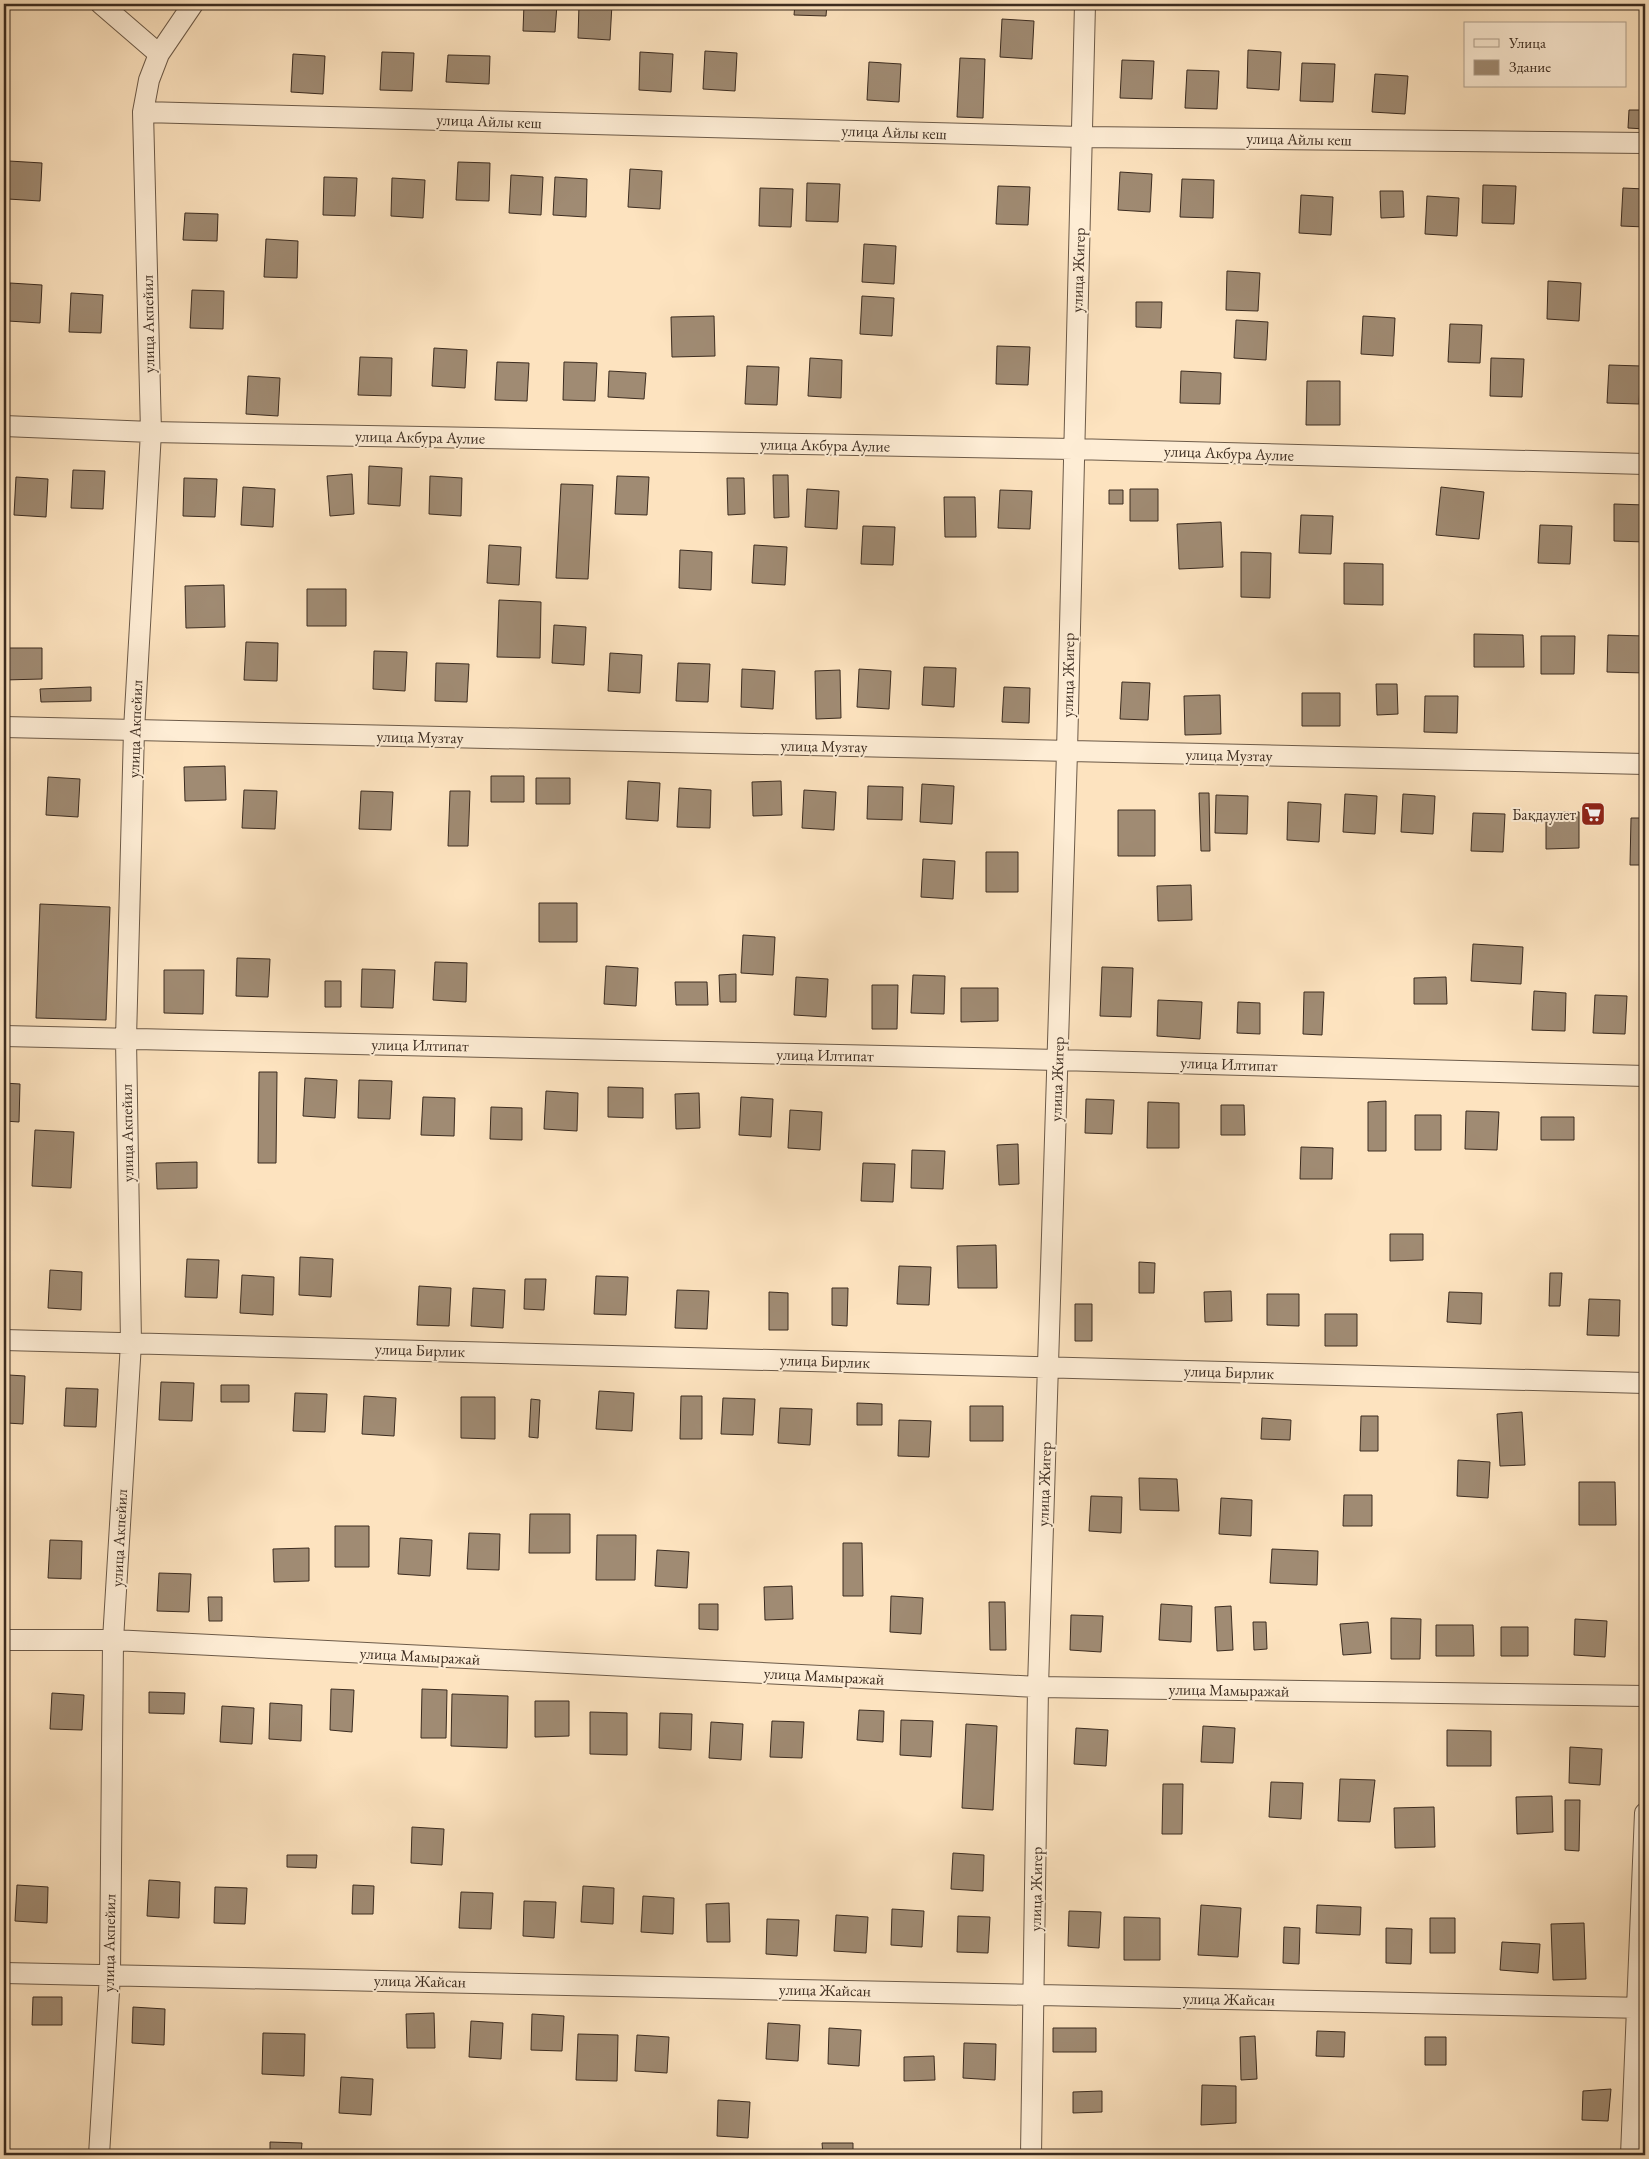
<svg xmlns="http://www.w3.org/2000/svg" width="1649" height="2159" viewBox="0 0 1649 2159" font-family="'EB Garamond',serif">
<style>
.building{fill:#a08b73;stroke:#3c2c20}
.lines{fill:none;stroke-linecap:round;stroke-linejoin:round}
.street-casing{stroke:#6c5a48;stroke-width:22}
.street{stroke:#feedd5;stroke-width:20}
.labels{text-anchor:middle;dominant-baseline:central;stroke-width:4;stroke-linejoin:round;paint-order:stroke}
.street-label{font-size:16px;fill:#3c2c20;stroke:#feedd5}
.poi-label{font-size:16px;fill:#3c2c20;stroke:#feedd5;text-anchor:end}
</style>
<rect width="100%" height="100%" fill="#fde3bf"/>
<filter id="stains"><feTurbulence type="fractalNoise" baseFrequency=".004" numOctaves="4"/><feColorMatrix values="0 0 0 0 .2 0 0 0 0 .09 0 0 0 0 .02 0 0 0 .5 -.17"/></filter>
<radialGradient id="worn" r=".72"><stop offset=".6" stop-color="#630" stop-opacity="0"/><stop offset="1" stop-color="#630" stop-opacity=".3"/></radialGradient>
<path class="building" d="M524,4h33l-2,28 -32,-1z
M579,4h33l-2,36 -32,-2z
M795,4h32l-1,12 -32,-1z
M1002,19l32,2 -2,38 -32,-2z
M1248,50l33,2 -2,38 -32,-2z
M705,51l32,2 -2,38 -32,-2z
M382,52l32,1 -2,38 -32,-1z
M640,52l33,2 -2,38 -32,-2z
M293,54l32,2 -2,38 -32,-2z
M448,55l42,1 -1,28 -43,-2z
M960,58l25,1 -2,59 -26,-1z
M1122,60l32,1 -2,38 -32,-1z
M869,62l32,2 -2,38 -32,-2z
M1302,63l33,1 -2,38 -33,-1z
M1187,70l32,1 -2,38 -32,-1z
M1375,74l33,2 -3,38 -33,-2z
M1629,110h16v19l-17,-1z
M9,161l33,2 -2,38 -32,-2z
M458,162l32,1 -1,38 -33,-1z
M630,169l32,2 -2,38 -32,-2z
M1120,172l32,2 -2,38 -32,-2z
M511,175l32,2 -2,38 -32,-2z
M324,177l33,1 -2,38 -32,-1z
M555,177l32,2 -1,38 -33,-2z
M392,178l33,2 -2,38 -32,-2z
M1182,179l32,1 -1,38 -33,-1z
M807,183l33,1 -2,38 -32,-1z
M1483,185l33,1 -2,38 -32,-1z
M998,186l32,1 -2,38 -32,-1z
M760,188l33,1 -2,38 -32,-1z
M1623,188l22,1v38l-24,-1z
M1380,191h23l1,26 -23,1z
M1301,195l32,2 -2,38 -32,-2z
M1427,196l32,2 -2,38 -32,-2z
M185,213l33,1 -1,27 -34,-1z
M266,239l32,2 -1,37 -33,-1z
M864,244l32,2 -2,38 -32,-2z
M1227,271l33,2 -2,38 -32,-1z
M1548,281l33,2 -2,38 -32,-2z
M10,283l32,2 -2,38 -32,-2z
M192,290l32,1 -1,38 -33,-1z
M71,293l32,2 -2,38 -32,-1z
M862,296l32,2 -2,38 -32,-2z
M1136,302h26l-1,26 -25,-1z
M714,316l1,40 -43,1 -1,-40z
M1363,316l32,2 -2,38 -32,-2z
M1236,320l32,2 -2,38 -32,-2z
M1450,324l32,1 -2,38 -32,-1z
M997,346l33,1 -2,38 -32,-1z
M434,348l33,2 -2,38 -33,-2z
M360,357l32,1 -1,38 -33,-1z
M810,358l32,2 -1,38 -33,-2z
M1491,358l33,1 -2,38 -32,-1z
M497,362l32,1 -2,38 -32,-1z
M564,362l33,1 -2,38 -32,-1z
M1609,365l32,1 -2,38 -32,-1z
M747,366l32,1 -2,38 -32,-1z
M609,371l37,2 -2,26 -36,-2z
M1181,371l40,2 -1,31 -40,-1z
M248,376l32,2 -2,38 -32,-2z
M1307,381h33v44h-34z
M369,466l33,2 -2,38 -32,-2z
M73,470l32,1 -2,38 -32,-1z
M352,474l2,40 -24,2 -3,-40z
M773,475h15l1,42 -15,1z
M430,476l32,2 -1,38 -32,-2z
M617,476l32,1 -2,38 -32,-1z
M16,477l32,2 -2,38 -32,-2z
M184,478l33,1 -2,38 -32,-1z
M727,478h17l1,36 -17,1z
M561,484l32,1 -5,94 -32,-1z
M243,487l32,2 -2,38 -32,-2z
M1441,487l43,5 -5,47 -43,-4z
M807,489l32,2 -2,38 -32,-2z
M1130,489h28v32h-28z
M1000,490l32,1 -2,38 -32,-1z
M1109,490h14v14h-14z
M944,497h31l1,40h-31z
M1614,504l31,1v37l-31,-1z
M1301,515l32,1 -2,38 -32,-1z
M1221,522l2,45 -44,2 -2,-45z
M1540,525l32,1 -2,38 -32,-1z
M863,526l32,1 -2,38 -32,-1z
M489,545l32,2 -2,38 -32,-2z
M754,545l33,2 -2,38 -33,-2z
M680,550l32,2 -1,38 -32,-2z
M1241,552l30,1 -1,45 -29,-1z
M1344,563l39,1v41l-39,-1z
M224,585l1,42 -39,1 -1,-42z
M307,589h39v37h-39z
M499,600l42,2 -1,56 -43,-1z
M554,625l32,2 -2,38 -32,-2z
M1474,634l49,1 1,32h-50z
M1608,635l37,1v37l-38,-1z
M1541,636h34l-1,38h-33z
M246,642l32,1 -1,38 -33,-1z
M4,648h38v31l-38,1z
M374,651l33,1 -2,39 -32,-2z
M610,653l32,2 -2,38 -32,-2z
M436,663l33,1 -2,38 -32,-1z
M678,663l32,1 -2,38 -32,-1z
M924,667l32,1 -2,39 -32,-2z
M742,669l33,2 -2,38 -32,-2z
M859,669l32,2 -2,38 -32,-2z
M840,670l1,48 -25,1 -1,-48z
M1122,682l28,1 -2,37 -28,-1z
M1376,684h21l1,30 -21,1z
M91,687v14l-50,1 -1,-13z
M1004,687l26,1 -1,35 -27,-1z
M1302,693h38v33h-38z
M1220,695l1,39 -36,1 -1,-39z
M1425,696h33l-1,37 -33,-1z
M225,766l1,34 -41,1 -1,-34z
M491,776h33v26h-33z
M48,777l32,2 -2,38 -32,-2z
M536,778h34v26h-34z
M628,781l32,2 -2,38 -32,-2z
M781,781l1,34 -29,1 -1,-34z
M922,784l32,2 -2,38 -32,-2z
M868,786l35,1 -1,33 -35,-1z
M679,788l32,2 -1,38 -33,-1z
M244,790l33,1 -2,38 -33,-1z
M804,790l32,2 -2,38 -32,-2z
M361,791l32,1 -2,38 -32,-1z
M450,791h20l-2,55h-20z
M1199,793h10l1,58h-9z
M1345,794l32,2 -2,38 -32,-2z
M1403,794l32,2 -2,38 -32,-2z
M1216,795l32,1 -1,38 -32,-1z
M1288,802l33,2 -2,38 -32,-2z
M1118,810h37v46h-37z
M1546,812h33v36l-33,1z
M1473,813l32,1 -2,38 -32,-1z
M1631,818h14v47h-15z
M986,852h32v40h-32z
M923,859l32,2 -2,38 -32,-2z
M1191,885l1,35 -34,1 -1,-35z
M539,903h38v39h-38z
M40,904l70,3 -4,113 -70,-2z
M743,935l32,2 -2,38 -32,-2z
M1473,944l50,3 -2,37 -50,-3z
M237,958l33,1 -2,38 -32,-1z
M435,962l32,1 -1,39 -33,-2z
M606,966l32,2 -2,38 -32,-2z
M1102,967l31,1 -2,49 -31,-1z
M362,969l33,1 -2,38 -32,-1z
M164,970h40l-1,44 -39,-1z
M736,974v28h-16l-1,-27z
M913,975l32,1 -1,38 -33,-1z
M796,977l32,2 -2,38 -32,-2z
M1446,977l1,27h-33v-26z
M325,981h16v26h-16z
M675,982h32l1,23h-32z
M872,985h26l-1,44h-25z
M961,988h37v33l-37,1z
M1534,991l32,2 -1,38 -33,-1z
M1304,992h20l-2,43 -19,-1z
M1595,995l32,1 -2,38 -32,-1z
M1158,1000l44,2 -2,37 -43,-3z
M1238,1002l22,1v31l-23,-1z
M259,1072h18l-1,91h-18z
M305,1078l32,2 -2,38 -32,-2z
M359,1080l33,1 -2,38 -32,-1z
M4,1083l16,1 -1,38 -15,-1z
M608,1087l35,1v30l-35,-1z
M546,1091l32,2 -1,38 -33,-2z
M699,1093l1,35 -24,1 -1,-35z
M423,1097l32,1 -1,38 -33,-1z
M741,1097l32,2 -2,38 -32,-2z
M1086,1099l28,1 -2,34 -27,-1z
M1386,1101v50h-18v-49z
M1148,1102l31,1v45h-32z
M1221,1105h23l1,30h-24z
M491,1107l31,1v32l-32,-1z
M790,1110l32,2 -2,38 -32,-2z
M1466,1111l33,1 -2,38 -32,-1z
M1415,1115h26v35h-26z
M1541,1117h33v23h-33z
M35,1130l39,2 -3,56 -39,-2z
M1018,1144l1,40 -20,1 -2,-40z
M1301,1147l32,1 -1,31h-32z
M912,1150l33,1 -2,38 -32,-1z
M197,1162v26l-40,1 -1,-26z
M863,1163l32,1 -2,38 -32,-1z
M1390,1234h33v26l-33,1z
M996,1245l1,43h-39l-1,-42z
M300,1257l33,2 -2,38 -32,-2z
M187,1259l32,1 -2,38 -32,-1z
M1139,1262l16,1 -1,30h-15z
M899,1266l32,1 -2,38 -32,-1z
M50,1270l32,2 -1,38 -33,-2z
M1550,1273h12l-2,33h-11z
M242,1275l32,2 -1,38 -33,-2z
M596,1276l32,1 -2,38 -32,-1z
M525,1279h21l-2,31 -20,-1z
M419,1286l32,2 -2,38 -32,-1z
M473,1288l32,2 -2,38 -32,-2z
M832,1288h16l-1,38 -15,-1z
M677,1290l32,1 -2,38 -32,-1z
M1231,1291l1,30 -27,1 -1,-30z
M769,1292l19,1v37h-19z
M1449,1292l33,1 -1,31 -34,-2z
M1267,1294h32v32l-32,-1z
M1589,1299l31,1 -1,36 -32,-1z
M1075,1304h17v37h-17z
M1325,1314h32v32h-32z
M9,1375l16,1 -2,48 -16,-1z
M161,1382l33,1 -2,38 -33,-1z
M221,1385h28v17h-28z
M66,1388l32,1 -2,38 -32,-1z
M599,1391l35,2 -2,38 -36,-2z
M295,1393l32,1 -2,38 -32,-1z
M364,1396l32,2 -2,38 -32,-2z
M681,1396h21v43h-22z
M461,1397h34v42l-34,-1z
M723,1398l32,1 -2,36 -32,-1z
M531,1399l9,1 -2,38 -9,-1z
M857,1403l25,1v21h-25z
M970,1406h33v35h-33z
M780,1408l32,1 -2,36 -32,-2z
M1522,1412l3,53 -25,1 -3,-52z
M1361,1416h17v35h-18z
M1262,1418l29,2 -1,20 -29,-1z
M899,1420l32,1 -2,36 -31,-1z
M1458,1460l32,2 -2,36 -31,-2z
M1139,1478l38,1 2,32 -39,-1z
M1579,1482h36l1,43h-37z
M1344,1495h28v31h-29z
M1091,1496l31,1 -1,36 -32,-2z
M1221,1498l31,2 -1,36 -32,-2z
M530,1514h40v39h-41z
M335,1526h34v41h-34z
M469,1533l31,1 -1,36 -32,-1z
M597,1535h39l-1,45h-39z
M400,1538l32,2 -2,36 -32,-2z
M50,1540l32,1 -1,38 -33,-1z
M843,1543h19l1,53h-20z
M309,1548v33l-35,1 -1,-33z
M1272,1549l46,2 -1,34 -47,-2z
M657,1550l32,2 -2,36 -32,-2z
M4,1563l3,1 -2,38h-1z
M159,1573l32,1 -2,38 -32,-1z
M792,1586l1,33 -28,1 -1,-33z
M891,1596l32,2 -2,36 -31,-2z
M208,1597h14v24h-13z
M989,1602h16l1,48h-16z
M699,1604h19v26l-19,-1z
M1161,1604l31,2 -1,36 -32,-2z
M1231,1606l2,44 -16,1 -2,-44z
M1071,1615l32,1 -2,36 -31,-2z
M1391,1618l30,1 -1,40h-29z
M1575,1619l32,2 -2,36 -31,-2z
M1253,1622h13l1,27 -13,1z
M1368,1622l3,31 -28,2 -3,-31z
M1436,1625h37l1,31h-38z
M1501,1627h27v29h-27z
M331,1689l23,1 -2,42 -22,-2z
M422,1689l25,1 -1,48h-25z
M149,1692l36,1 -1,21 -35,-1z
M52,1693l32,2 -2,35 -32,-1z
M452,1694l56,2 -1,52 -56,-2z
M535,1701h34v35l-34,1z
M270,1703l32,2 -1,36 -32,-2z
M222,1706l32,2 -2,36 -32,-2z
M859,1710l25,1 -1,31 -26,-2z
M590,1712l37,1v42l-37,-1z
M660,1713l32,1 -1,36 -32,-2z
M901,1720l32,1 -2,36 -31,-2z
M772,1721l32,1 -2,36 -32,-1z
M711,1722l32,2 -2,36 -32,-2z
M966,1724l31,2 -4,84 -31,-2z
M1203,1726l32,2 -2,35 -32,-1z
M1076,1728l32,2 -2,36 -32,-2z
M1447,1730l44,1v35h-44z
M1570,1747l32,2 -2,36 -31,-2z
M1340,1779l35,1 -5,42 -32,-1z
M1271,1782l32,1 -2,36 -32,-2z
M1163,1784h20l-1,50h-20z
M1552,1796l1,36 -36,2 -1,-37z
M1565,1800h15l-1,51 -14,-1z
M1434,1807l1,40 -40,1 -1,-40z
M412,1827l32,2 -2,36 -31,-2z
M953,1853l31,2 -1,36 -32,-2z
M287,1855h30l-1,13 -29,-1z
M149,1880l31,2 -1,36 -32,-2z
M17,1885l31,2 -1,36 -32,-2z
M353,1885l21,1 -1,28h-21z
M583,1886l31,2 -1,36 -32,-2z
M215,1887l32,1 -2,36 -31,-1z
M461,1892l32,1 -2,36 -32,-1z
M643,1896l31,2 -1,36 -32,-2z
M524,1901l32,1 -2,36 -31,-2z
M729,1903l1,39h-23l-1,-38z
M1201,1905l40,3 -3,49 -40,-2z
M1317,1905l44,2 -1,28 -44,-2z
M892,1909l32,2 -2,36 -31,-2z
M1069,1911l32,1 -2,36 -31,-2z
M836,1915l32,2 -2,36 -32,-2z
M958,1916l32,1 -2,36 -31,-1z
M1124,1917l36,1v42h-36z
M1430,1918h25v35h-25z
M767,1919l32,1 -2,36 -31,-2z
M1584,1923l2,56 -33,1 -2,-56z
M1284,1927l16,1 -1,36 -16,-1z
M1386,1928l26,1 -1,35 -25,-1z
M1502,1942l38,2 -2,29 -38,-3z
M33,1997h29v28h-30z
M133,2007l32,2 -1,36 -32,-2z
M434,2013l1,35h-28l-1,-34z
M532,2014l32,2 -2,35 -31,-1z
M471,2021l32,2 -2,36 -32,-2z
M768,2023l32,2 -2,36 -32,-2z
M829,2028l32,2 -2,36 -31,-2z
M1053,2028h43v24h-43z
M1317,2031l28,1 -1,25 -28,-1z
M263,2033l42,1 -1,42 -42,-2z
M578,2034l40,1 -1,46 -41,-1z
M637,2035l32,2 -2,36 -32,-2z
M1255,2036l2,43 -16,1 -1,-43z
M1425,2037h21v28h-21z
M964,2043l32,1 -1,36 -32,-2z
M934,2056l1,24 -31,1v-24z
M341,2077l32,2 -2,36 -32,-2z
M1202,2085l34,1v37l-35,2z
M1611,2089l-3,32 -26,-1 1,-29z
M1102,2091v21l-29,1v-21z
M718,2100l32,2 -2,36 -31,-2z
M270,2142l32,1 -1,12h-31z
M822,2143h31v12h-30z"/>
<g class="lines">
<defs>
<path id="street" d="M101,4l58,50
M143,112l939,25 563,6
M4,426l147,6 922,17 572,15
M4,727l1641,37
M4,1036l1054,24 587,16
M4,1340l1641,43
M4,1640h109l925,47 607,9
M4,1973l1641,35
M99,2155l11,-180 3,-335 18,-297 -5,-304 8,-309 17,-298 -8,-320 6,-32 10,-26 34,-50
M1031,2155l7,-468 29,-935 18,-748
M1631,2155l14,-342"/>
</defs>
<use href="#street" class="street-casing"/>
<use href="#street" class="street"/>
</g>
<defs>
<symbol id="supermarket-square" viewBox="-11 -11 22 22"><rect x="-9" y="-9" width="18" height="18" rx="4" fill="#8f2418" stroke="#feedd5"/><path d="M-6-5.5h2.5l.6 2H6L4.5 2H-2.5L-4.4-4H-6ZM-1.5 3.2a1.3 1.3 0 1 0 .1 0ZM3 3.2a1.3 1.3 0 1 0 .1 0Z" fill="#fff"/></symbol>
</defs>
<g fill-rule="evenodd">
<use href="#supermarket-square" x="1579" y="800" width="28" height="28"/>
</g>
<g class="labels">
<g class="street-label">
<text transform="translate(489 121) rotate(2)">улица Айлы кеш</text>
<text transform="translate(894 132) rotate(2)">улица Айлы кеш</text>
<text transform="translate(1299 139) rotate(1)">улица Айлы кеш</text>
<text transform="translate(1078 270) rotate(-88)">улица Жигер</text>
<text transform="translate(148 324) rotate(-91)">улица Акпейил</text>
<text transform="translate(420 437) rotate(1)">улица Акбура Аулие</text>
<text transform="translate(825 445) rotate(1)">улица Акбура Аулие</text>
<text transform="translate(1229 453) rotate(2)">улица Акбура Аулие</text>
<text transform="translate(1068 675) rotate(-89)">улица Жигер</text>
<text transform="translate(135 729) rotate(-88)">улица Акпейил</text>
<text transform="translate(420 737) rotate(1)">улица Музтау</text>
<text transform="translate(824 746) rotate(1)">улица Музтау</text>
<text transform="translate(1229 755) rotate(1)">улица Музтау</text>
<text transform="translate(420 1045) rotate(1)">улица Илтипат</text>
<text transform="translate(825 1055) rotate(1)">улица Илтипат</text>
<text transform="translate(1229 1064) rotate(2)">улица Илтипат</text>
<text transform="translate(1057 1079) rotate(-88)">улица Жигер</text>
<text transform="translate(127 1133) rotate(-91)">улица Акпейил</text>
<text transform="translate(420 1350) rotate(2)">улица Бирлик</text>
<text transform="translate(825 1361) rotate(2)">улица Бирлик</text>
<text transform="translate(1229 1372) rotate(2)">улица Бирлик</text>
<text transform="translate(1044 1484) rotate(-88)">улица Жигер</text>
<text transform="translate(119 1538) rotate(-87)">улица Акпейил</text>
<text transform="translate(420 1656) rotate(3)">улица Мамыражай</text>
<text transform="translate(824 1676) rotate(3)">улица Мамыражай</text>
<text transform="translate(1229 1690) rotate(1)">улица Мамыражай</text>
<text transform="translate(1036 1889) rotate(-89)">улица Жигер</text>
<text transform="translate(109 1943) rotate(-89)">улица Акпейил</text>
<text transform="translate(420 1981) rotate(1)">улица Жайсан</text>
<text transform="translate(825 1990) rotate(1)">улица Жайсан</text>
<text transform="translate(1229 1999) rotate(1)">улица Жайсан</text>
</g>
<g class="poi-label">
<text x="1576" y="814">Бақдаулет</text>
</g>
</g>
<rect width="1649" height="2159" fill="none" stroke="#fde3bf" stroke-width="20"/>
<rect x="5" y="5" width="1639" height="2149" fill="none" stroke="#3c2c20" stroke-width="2.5"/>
<rect x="10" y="10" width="1629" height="2139" fill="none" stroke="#3c2c20"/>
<rect x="1464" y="22" width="162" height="65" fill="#feedd5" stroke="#b0a08d"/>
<rect x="1474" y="39" width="25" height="8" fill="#feedd5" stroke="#b0a08d"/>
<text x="1509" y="48" font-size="15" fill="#3c2c20">Улица</text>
<rect x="1474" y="60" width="25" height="15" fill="#a08b73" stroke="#b0a08d"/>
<text x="1509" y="72" font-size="15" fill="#3c2c20">Здание</text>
<rect width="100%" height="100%" filter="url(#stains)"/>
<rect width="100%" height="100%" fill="url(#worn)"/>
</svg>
